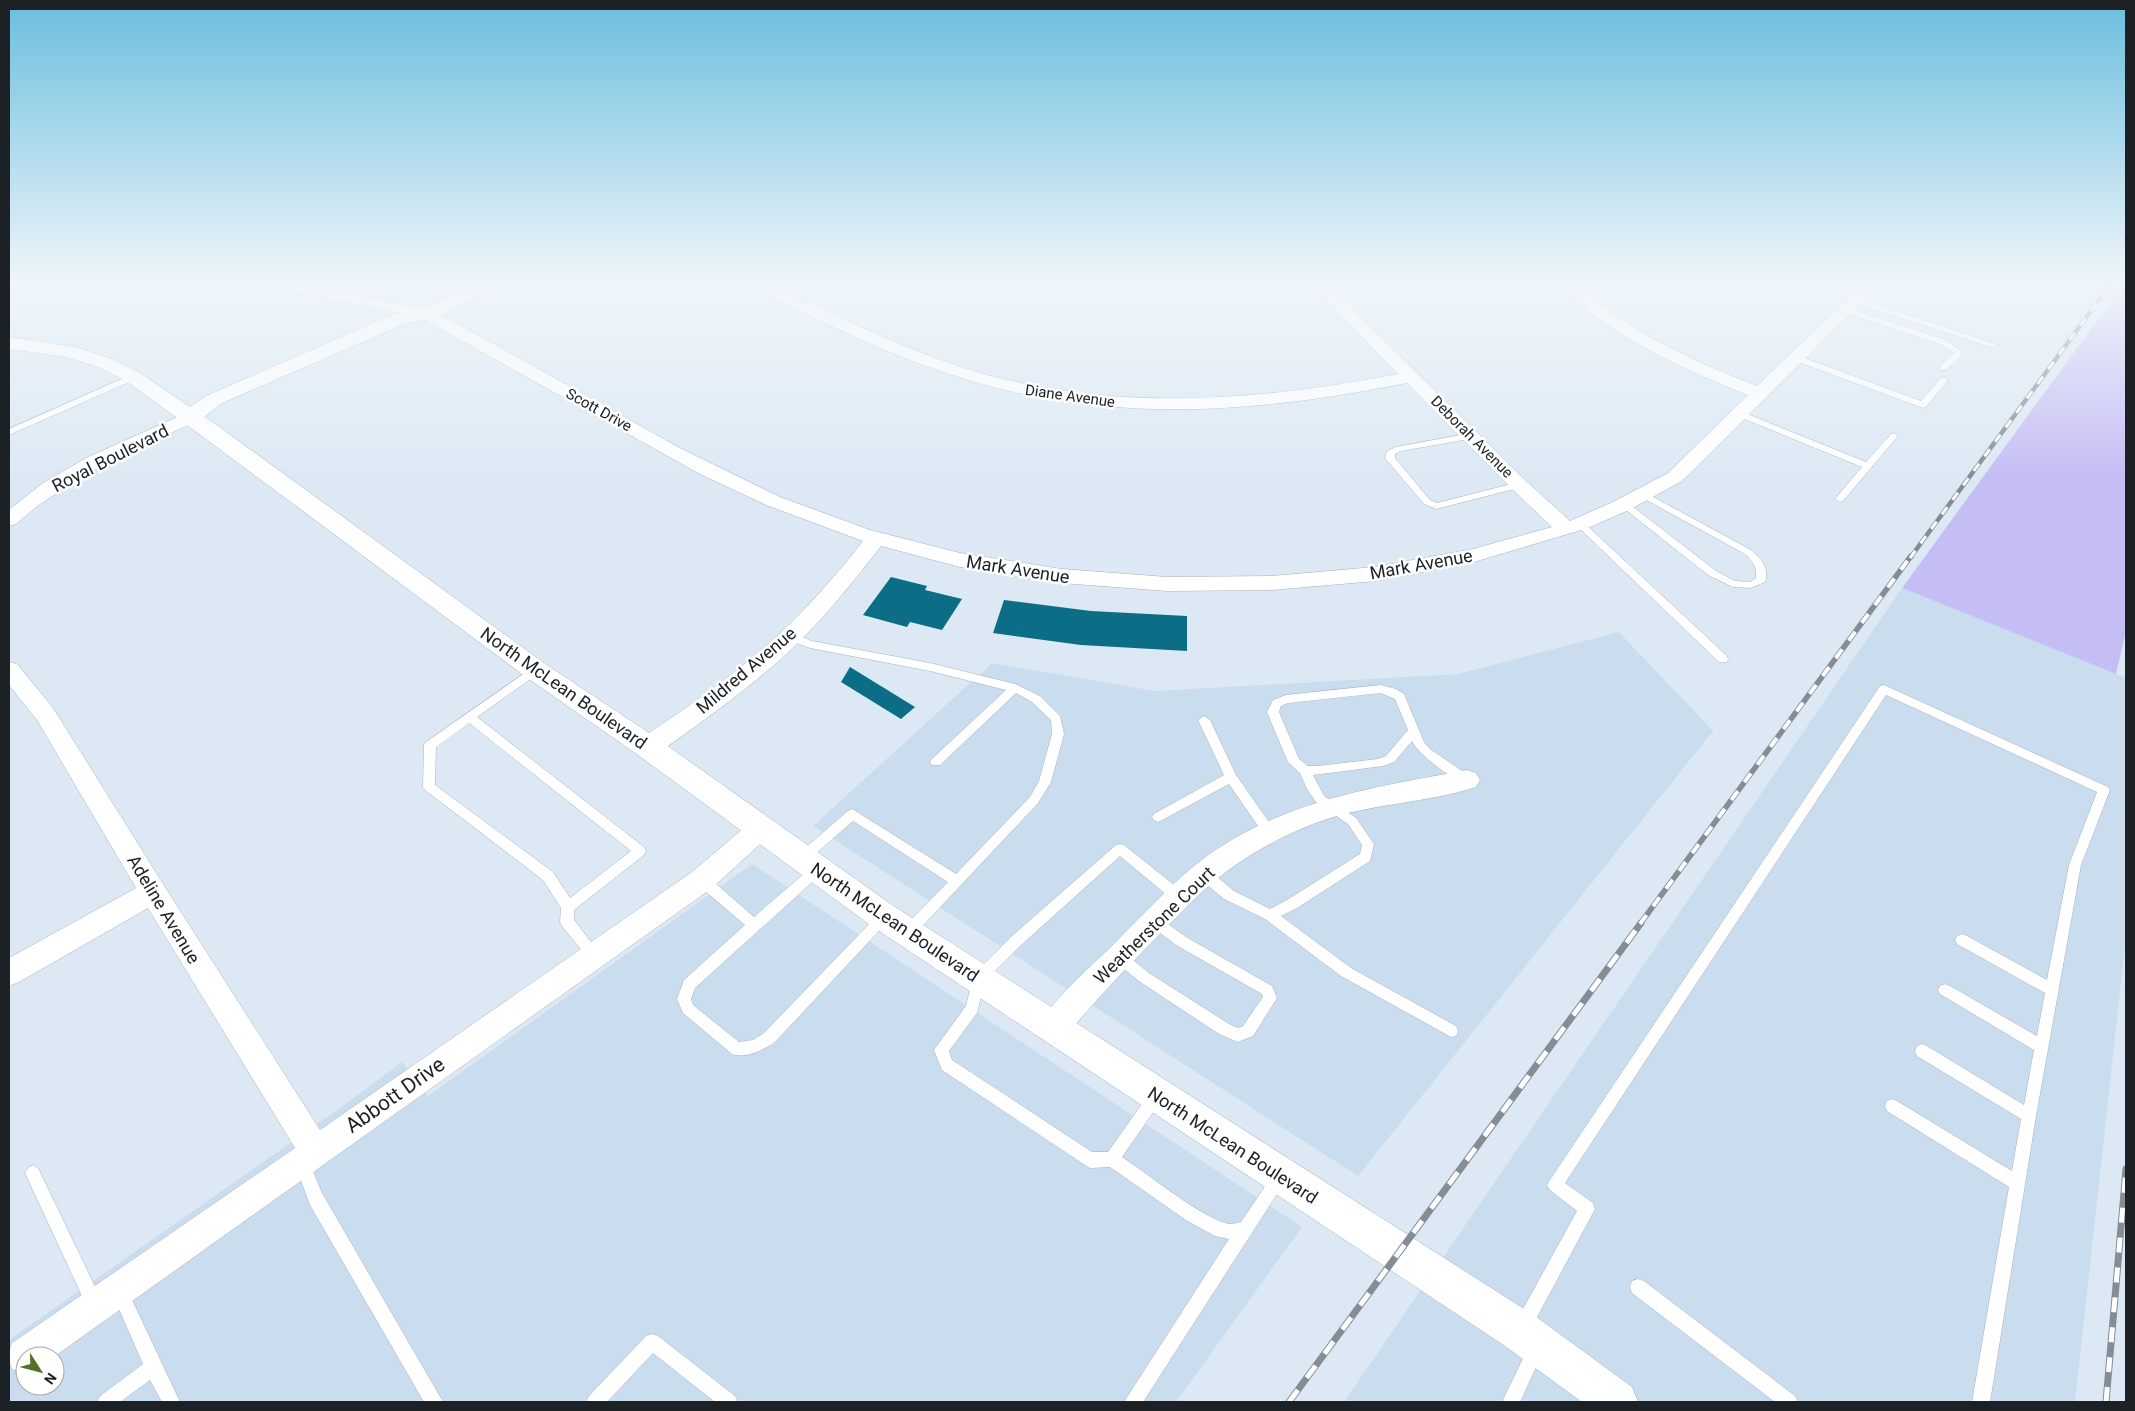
<svg xmlns="http://www.w3.org/2000/svg" width="2135" height="1411" viewBox="0 0 2135 1411" font-family="Roboto,sans-serif">
<style>
.built{fill:#caddee;fill-rule:evenodd}
.green{fill:#c5bef5}
.building{fill:#0c6d86}
.lines{fill:none;stroke-linecap:round;stroke-linejoin:round}
.service-casing{stroke:#a6b2bd;stroke-width:1}
.minor-casing{stroke:#a6b2bd;stroke-width:1}
.tertiary-casing{stroke:#a6b2bd;stroke-width:1}
.secondary-casing{stroke:#a6b2bd;stroke-width:1}
.service{fill:#fff;fill-rule:evenodd}
.minor{fill:#fff;fill-rule:evenodd}
.tertiary{fill:#fff;fill-rule:evenodd}
.secondary{fill:#fff;fill-rule:evenodd}
.rail-far2-casing{stroke:#848d95;stroke-width:4.5}
.rail-far1-casing{stroke:#848d95;stroke-width:5.5}
.rail-casing{stroke:#848d95;stroke-width:7}
.rail-far2{stroke:#fff;stroke-width:3;stroke-dasharray:9;stroke-linecap:butt}
.rail-far1{stroke:#fff;stroke-width:4;stroke-dasharray:11;stroke-linecap:butt}
.rail{stroke:#fff;stroke-width:5;stroke-dasharray:15;stroke-linecap:butt}
.labels{text-anchor:middle;dominant-baseline:central;stroke-width:5;stroke-linejoin:round;paint-order:stroke}
.far-street-label{font-size:15px;fill:#1c2125;stroke:#fff}
.street-label{font-size:18px;fill:#1c2125;stroke:#fff}
.near-street-label{font-size:21px;fill:#1c2125;stroke:#fff}
</style>
<rect width="100%" height="100%" fill="#dce9f4"/>
<path class="built" d="M1902,588l224,90v259l-51,465h-731z
M1619,632l94,99 -355,445 -545,-350 179,-163 163,28 303,-17z
M752,864l550,363 -126,175h-1167v-62l331,-232 62,-46 26,34zM25,1356h30v30h-30z"/>
<path class="green" d="M2126,281v350l-10,43 -214,-86z"/>
<path class="building" d="M891,577l36,9 -2,4 37,9 -20,31 -32,-8 -3,5 -44,-12z
M1004,600l87,11 96,5v35l-106,-6 -88,-12z
M850,667l65,40 -14,12 -60,-37z"/>
<g class="lines">
<defs>
<path id="service" d="M1852,298h6l140,47 -7,2 -139,-45z
M1842,308h6l98,32 17,13 -17,17h-6v-4l14,-13 -14,-9 -98,-32z
M1793,356h6l122,45 20,-23h6l1,2 -22,27 -3,1 -130,-48z
M133,374l4,3 -1,2 -127,56v-6z
M1740,411l126,51 25,-28 3,-1 4,3 -55,65 -3,1 -5,-3 27,-32 -125,-51v-4z
M1472,433l4,3 -1,2 -74,13 -6,3v4l35,42 7,3 82,-21 5,3 -2,2 -86,22 -12,-5 -39,-46 2,-7 9,-4z
M1644,492l107,58c10,8 19,19 14,32l-14,6 -18,-1 -25,-12 -87,-69v-4h6l89,69 19,10 15,1 6,-4c1,-11 -3,-17 -11,-24l-104,-57v-4z
M1580,521l3,1 144,134 1,3 -1,3h-8l-142,-136 -2,-2z
M790,632l22,9 118,22 85,21 25,12 20,20 4,18 -13,48 -13,21 -125,133 -5,2 -5,-2 -2,-4 2,-4 45,-46 -95,-61 -48,42 -4,1 -4,-1 -2,-4 2,-4 51,-44 4,-2 104,65 74,-77 9,-16 13,-47 -1,-14 -19,-18 -16,-9 -76,72h-8l-2,-3 2,-3 74,-69 -76,-19 -120,-23 -24,-9 -1,-3z
M535,666l5,4 -1,3 -62,44 167,130 2,4 -2,4 -70,55v10l27,35 -2,4 -5,2 -5,-2 -27,-33 -2,-4 1,-14 -18,-28 -118,-90 -2,-3 1,-42 2,-3zM469,723l162,128 -61,47 -17,-26 -118,-87 1,-38z
M1381,685l15,4 8,5 20,48 6,7 41,28 2,3 -2,3c-12,4 -54,-30 -59,-42l-18,21 -11,4 -70,9 11,21 32,22 18,26 -4,17 -73,47 -16,8 70,52 105,58 2,5 -2,5 -5,1 -110,-61 -76,-57 -41,-20 -25,-21 -1,-4 1,-4 5,-1 5,1 25,21 36,18 17,-9 73,-46 2,-9 -14,-21 -32,-22 -9,-13 -7,-16 -12,-11 -21,-50 6,-12 13,-5zM1381,693l14,6 13,31 -22,26 -8,3 -60,7h-10l-9,-7 -20,-47 2,-6 7,-3z
M1884,685l224,102 2,3 -29,75 -45,251 -46,286h-18l37,-215 -122,-76 -2,-5 2,-5 5,-2 5,2 115,70 9,-52 -104,-63 -2,-5 2,-5 5,-2 5,2 97,59 10,-55 -94,-56 -2,-4 2,-4 5,-2 5,2 87,50 8,-43 -88,-49 -2,-4 2,-4 5,-2 5,2 80,44 22,-115 28,-73 -211,-97 -321,488 28,20 2,6 -66,123 -6,2 -6,-2 -2,-6 2,-6 60,-109 -27,-21 -3,-5 3,-5 330,-494z
M1204,716l6,4 26,55 37,53 2,4 -2,4 -4,1 -4,-1 -36,-52 -67,36 -4,2 -4,-2 -2,-3 2,-3 70,-39 -26,-55z
M1120,844l4,1 60,48 1,4 -1,4 -5,1 -5,-1 -54,-45 -99,89 -36,36 -8,32 -28,38 3,9 140,92h16l43,-61 5,-2 5,2 2,5 -2,5 -39,56c30,20 68,52 100,65 7,3 12,2 19,0l33,-49 5,-3 5,3 3,5 -3,5 -141,219h-19l105,-163 -14,-3 -29,-16 -76,-53 -20,1 -5,-3 -143,-95 -8,-20 32,-44 8,-32 37,-37 105,-92z
M817,865l4,1 2,4 -2,4 -126,114 -4,11 2,6 46,37 14,-2 11,-7 115,-119 5,-2 5,2 2,4 -117,125c-12,7 -28,16 -42,11l-49,-41 -6,-14 7,-19 61,-55 -48,-41 -1,-4 1,-4 5,-1 5,1 47,41 59,-51z
M1155,915l31,22 86,49 5,12 -24,38 -15,6 -19,-8 -80,-53 -25,-20 -2,-4 2,-4 5,-2 5,2 25,20 80,51 9,4 5,-2 20,-29 -1,-3 -86,-49 -26,-20 -2,-4 2,-4z
M307,1155l5,3 3,5 -3,6 10,24 121,209h-19l-114,-197 -14,-38 6,-9z
M33,1165l5,3 62,129 2,6 -2,6 -6,2 -6,-2 -63,-136 3,-5z
M1638,1279l6,2 151,115 3,6h-23l-143,-109 -2,-6 2,-6z
M120,1285l6,2 54,115h-18l-12,-22 -30,22h-23l3,-6 43,-32 -31,-71 2,-6z
M652,1334l6,2 77,60 3,6h-23l-62,-49 -46,49h-21l3,-6 57,-60z
M1536,1342l6,2 2,6 -24,52h-18l28,-58z"/>
<path id="minor" d="M252,281h31l146,29 36,18 213,119 102,50 90,33 90,23 102,16 105,8 105,-1 103,-9 98,-18 79,-22 -40,-38 -105,-106c-156,31 -304,42 -458,-9 -71,-23 -139,-59 -208,-90l-2,-3h21c66,29 132,63 201,86 143,46 293,35 437,7l-91,-93h17l202,200 44,40 45,-20 53,-28 80,-78c-60,-24 -118,-50 -169,-91 -8,-7 -20,-14 -26,-23h18l48,37 34,21 48,24 56,23 109,-105h17l-201,200 -53,29 -41,18 -114,34 -99,19 -103,9 -105,1 -105,-8 -102,-16 -79,-21c-30,39 -62,78 -99,112 -39,35 -82,65 -125,96l-9,2 -9,-2 -3,-7 3,-7c43,-29 86,-58 126,-93 36,-31 68,-68 98,-106l-97,-36 -68,-32 -275,-154 -19,-6 -144,-27 -6,-2z
M189,412l6,2 3,4 -3,4 -70,32 -46,24 -43,29 -20,17 -7,2v-16l34,-27 45,-26z
M9,662l8,2 36,44 110,176 157,246 372,-258 59,-50 9,-3 9,3 4,7 -4,7 -57,52 -657,468h-30v18l-13,-5c-4,-10 -4,-16 0,-26l283,-195 -147,-240 -129,74 -10,4v-28l127,-70 -99,-168 -28,-35z
M1467,770l9,3 4,7 -4,7c-49,16 -102,16 -152,33 -43,15 -85,39 -120,70 -17,15 -32,32 -48,48 -32,32 -63,65 -92,100l-11,4 -11,-4 -4,-10c11,-25 52,-61 73,-81 31,-31 61,-65 96,-91 78,-56 169,-69 260,-86z"/>
<path id="tertiary" d="M483,281h23l-3,4 -70,33 -29,6 -184,80c-12,10 -23,22 -39,19l-3,-5 3,-5 25,-17 186,-81 29,-6z"/>
<path id="secondary" d="M9,337l67,10 36,12 28,14 78,53 326,237 114,76 237,168 640,409 97,71 6,15h-56l-77,-56 -632,-419 -235,-172 -112,-78 -324,-241 -76,-55 -28,-14 -32,-10 -57,-8z"/>
</defs>
<use href="#service" class="service-casing"/>
<use href="#minor" class="minor-casing"/>
<use href="#tertiary" class="tertiary-casing"/>
<use href="#secondary" class="secondary-casing"/>
<use href="#service" class="service"/>
<use href="#minor" class="minor"/>
<use href="#tertiary" class="tertiary"/>
<use href="#secondary" class="secondary"/>
<defs>
<path id="rail-far2" d="M1910,558l203,-277"/>
<path id="rail-far1" d="M1640,924l271,-368"/>
<path id="rail" d="M1289,1402l352,-479
M2106,1402l20,-233"/>
</defs>
<use href="#rail-far2" class="rail-far2-casing"/>
<use href="#rail-far1" class="rail-far1-casing"/>
<use href="#rail" class="rail-casing"/>
<use href="#rail-far2" class="rail-far2"/>
<use href="#rail-far1" class="rail-far1"/>
<use href="#rail" class="rail"/>
</g>
<linearGradient id="sky" x2="0" y2="1"><stop stop-color="#6abede"/><stop offset="0.59" stop-color="#eff5fa"/><stop offset="1" stop-color="#eff5fa" stop-opacity="0"/></linearGradient>
<rect width="2135" height="478" fill="url(#sky)"/>
<g class="labels">
<g class="far-street-label">
<text transform="translate(1070 396) rotate(8)">Diane Avenue</text>
<text transform="translate(599 410) rotate(29)">Scott Drive</text>
<text transform="translate(1472 437) rotate(45)">Deborah Avenue</text>
</g>
<g class="street-label">
<text transform="translate(110 458) rotate(-27)">Royal Boulevard</text>
<text transform="translate(1421 564) rotate(-10)">Mark Avenue</text>
<text transform="translate(1018 569) rotate(9)">Mark Avenue</text>
<text transform="translate(746 670) rotate(-40)">Mildred Avenue</text>
<text transform="translate(564 688) rotate(35)">North McLean Boulevard</text>
<text transform="translate(164 909) rotate(59)">Adeline Avenue</text>
<text transform="translate(895 922) rotate(34)">North McLean Boulevard</text>
<text transform="translate(1154 925) rotate(-44)">Weatherstone Court</text>
<text transform="translate(1233 1145) rotate(33)">North McLean Boulevard</text>
</g>
<g class="near-street-label">
<text transform="translate(395 1095) rotate(-35)">Abbott Drive</text>
</g>
</g>
<rect width="2135" height="1411" fill="none" stroke="#1c2125" stroke-width="20"/>
<g transform="translate(40 1371) rotate(126)"><circle r="24" fill="#ffffff" stroke="#a4a6a8"/>
<path d="M0-4L9 19L0 12L-9 19Z" fill="#527229"/>
<text y="-8" font-size="14" font-weight="bold" text-anchor="middle" fill="#1c2125">N</text>
</g>
</svg>
